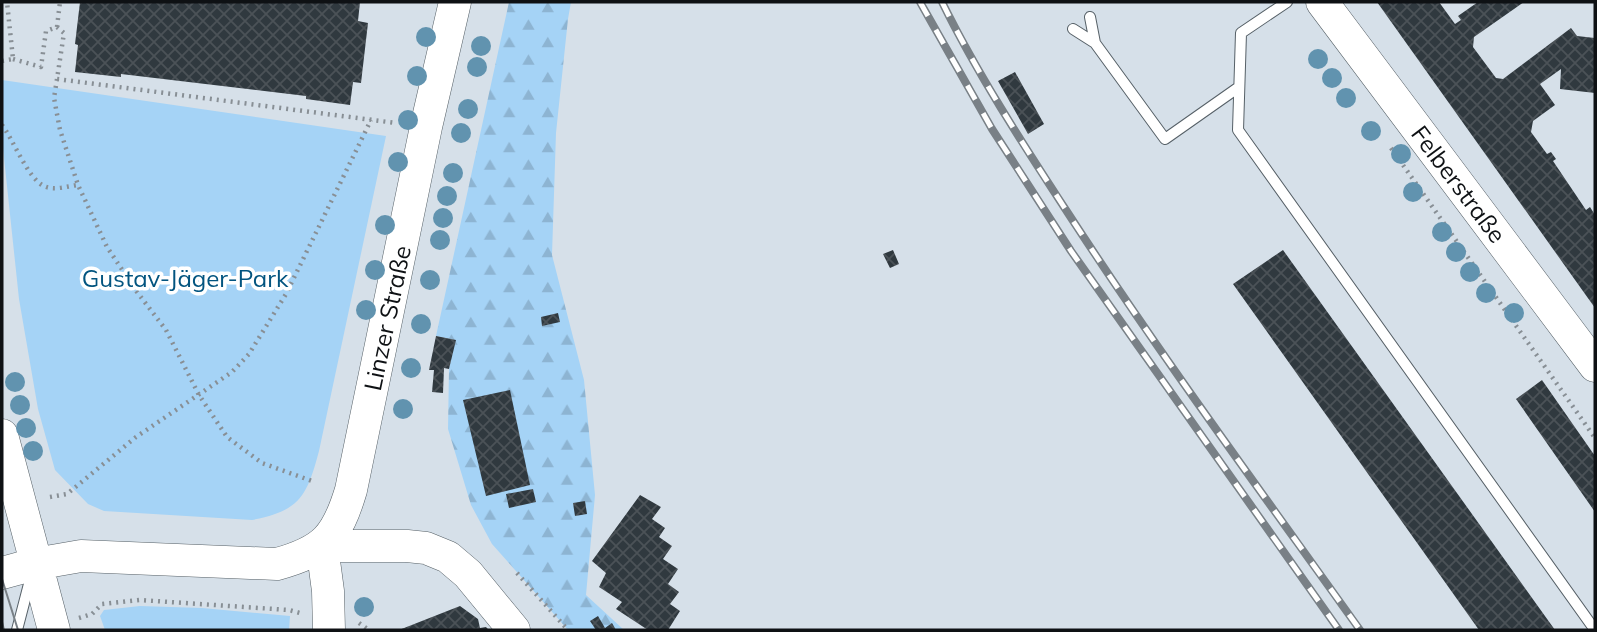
<svg xmlns="http://www.w3.org/2000/svg" width="1597" height="632" viewBox="0 0 1597 632" font-family="Mulish,sans-serif">
<style>
.forest{fill:url(#forest-firs)}
.park{fill:#a5d3f6}
.building{fill:url(#building-cross-hatch)}
.lines{fill:none;stroke-linecap:round;stroke-linejoin:round}
.lane-casing{stroke:#566067;stroke-width:12}
.secondary-casing{stroke:#566067;stroke-width:33}
.path{stroke:#888f95;stroke-width:4.5;stroke-dasharray:2 5;stroke-linecap:butt}
.lane{stroke:#fff;stroke-width:10}
.secondary{stroke:#fff;stroke-width:32}
.tram{stroke:#798086;stroke-width:2}
.rail-casing{stroke:#798086;stroke-width:8}
.rail{stroke:#fff;stroke-width:5;stroke-dasharray:16;stroke-linecap:butt}
.tree{fill:#6193af}
.labels{text-anchor:middle;dominant-baseline:central;stroke-width:7;stroke-linejoin:round;paint-order:stroke}
.street-label{font-size:24px;fill:#0e1114;stroke:#fff}
.park-label{font-size:24px;fill:#02547f;stroke:#fff}
</style>
<defs>
<pattern id="forest-firs" width="22" height="20" patternUnits="userSpaceOnUse" patternTransform="scale(1.75)"><rect width="22" height="20" fill="#a5d3f6"/><path d="M5 1l3.5 6h-7zM16 11l3.5 6h-7z" fill="#8db4d2"/></pattern>
<pattern id="building-cross-hatch" width="8" height="8" patternUnits="userSpaceOnUse" patternTransform="scale(1.75)"><rect width="8" height="8" fill="#30393f"/><path d="M0 0l8 8M0 8l8-8" fill="none" stroke="#4b5257"/></pattern>
</defs>
<rect width="100%" height="100%" fill="#d6e0e9"/>
<path class="forest" d="M509,2h62l-3,17 -12,114 -4,122 32,125 11,115 -9,100 38,35h-56l-76,-86 -21,-39 -23,-76 1,-60 6,-29 -19,-4z"/>
<path class="park" d="M2,80l384,56 -67,315c-12,45 -19,60 -67,69l-148,-9 -16,-7 -33,-34 -17,-61 -19,-110 -17,-160z
M140,606l62,2 88,8 -1,14h-184l-5,-14 4,-6z"/>
<path class="building" d="M80,2h280l-2,19 10,2 -7,60 -8,-1 -3,23 -44,-6v-3l-185,-22v3l-46,-5 3,-27 -3,-1z
M1377,2h62l16,22 6,-4 -3,-4 20,-14h46l-50,35 -1,10 23,31 7,1 68,-51 6,8 18,2v55l-35,-4 1,-20 -21,15 15,21 -22,16 -2,11 16,22 4,-2 5,7 -3,2 33,49 4,-3 5,8v93z
M1015,72l29,52 -16,10 -30,-53z
M893,250l6,14 -9,4 -7,-14z
M1283,250l272,380h-76l-246,-346z
M558,313l2,9 -18,4 -1,-9z
M436,336l20,4 -7,29 -5,-1 -1,25 -11,-1 2,-22h-5z
M1542,380l53,76v56l-79,-113z
M510,390l20,95 -44,11 -23,-96z
M533,489l3,13 -27,6 -3,-14z
M640,495l21,12 -9,12 13,9 -6,9 13,9 -9,13 15,10 -10,15 11,8 -9,12 10,7 -12,19h-20l-32,-21 6,-7 -23,-15 7,-14 -14,-12z
M585,501l2,13 -12,2 -2,-13z
M460,606l18,13 2,9 6,-1 3,3h-90z
M598,616l7,12 7,-5 4,7h-20l-6,-9z"/>
<g class="lines">
<defs>
<path id="lane" d="M1287,2l-46,31 -3,97 357,500
M1090,17l5,26
M1073,29l22,14 70,96 74,-52
M17,630l13,-50"/>
<path id="secondary" d="M1322,2l273,364
M2,435l52,195
M322,546h85l19,2 22,9 20,17 46,56
M322,546l6,45 1,39
M2,573l33,-9 46,-8 196,8c47,-13 60,-27 74,-74l75,-363 29,-125"/>
</defs>
<use href="#lane" class="lane-casing"/>
<use href="#secondary" class="secondary-casing"/>
<path class="path" d="M57,27l3,-25
M13,59l28,8 5,-36 11,-4 7,6 -7,46 339,44
M2,61l11,-2 -6,-57
M57,79l-3,19 6,32 18,55 29,62 30,45 29,38 33,65 28,42 35,26 50,18
M2,125c11,14 26,54 42,61 10,5 24,0 34,-1
M1391,148l204,290
M50,497l17,-3 69,-57 96,-65 17,-18 37,-60 85,-174
M517,573l51,57
M79,618l13,-4 10,-10 38,-4 149,10 11,3
M359,623l10,7"/>
<use href="#lane" class="lane"/>
<use href="#secondary" class="secondary"/>
<path class="tram" d="M2,579l16,51
M2,622l2,8"/>
<defs>
<path id="rail" d="M920,2l72,127 79,122 268,379
M942,2c35,71 79,139 122,205 94,145 196,283 296,423"/>
</defs>
<use href="#rail" class="rail-casing"/>
<use href="#rail" class="rail"/>
</g>
<g class="tree">
<circle cx="426" cy="37" r="10"/>
<circle cx="481" cy="46" r="10"/>
<circle cx="1318" cy="59" r="10"/>
<circle cx="477" cy="67" r="10"/>
<circle cx="417" cy="76" r="10"/>
<circle cx="1332" cy="78" r="10"/>
<circle cx="1346" cy="98" r="10"/>
<circle cx="468" cy="109" r="10"/>
<circle cx="408" cy="120" r="10"/>
<circle cx="1371" cy="131" r="10"/>
<circle cx="461" cy="133" r="10"/>
<circle cx="1401" cy="154" r="10"/>
<circle cx="398" cy="162" r="10"/>
<circle cx="453" cy="173" r="10"/>
<circle cx="1413" cy="192" r="10"/>
<circle cx="447" cy="196" r="10"/>
<circle cx="443" cy="218" r="10"/>
<circle cx="385" cy="225" r="10"/>
<circle cx="1442" cy="232" r="10"/>
<circle cx="440" cy="240" r="10"/>
<circle cx="1456" cy="252" r="10"/>
<circle cx="375" cy="270" r="10"/>
<circle cx="1470" cy="272" r="10"/>
<circle cx="430" cy="280" r="10"/>
<circle cx="1486" cy="293" r="10"/>
<circle cx="366" cy="310" r="10"/>
<circle cx="1514" cy="313" r="10"/>
<circle cx="421" cy="324" r="10"/>
<circle cx="411" cy="368" r="10"/>
<circle cx="15" cy="382" r="10"/>
<circle cx="20" cy="405" r="10"/>
<circle cx="403" cy="409" r="10"/>
<circle cx="26" cy="428" r="10"/>
<circle cx="33" cy="451" r="10"/>
<circle cx="364" cy="607" r="10"/>
</g>
<g class="labels">
<g class="street-label">
<text transform="translate(1459 184) rotate(53)">Felberstraße</text>
<text transform="translate(387 318) rotate(-78)">Linzer Straße</text>
</g>
<g class="park-label">
<text x="185" y="278">Gustav-Jäger-Park</text>
</g>
</g>
<rect width="1597" height="632" fill="none" stroke="#0e1114" stroke-width="7"/>
</svg>
